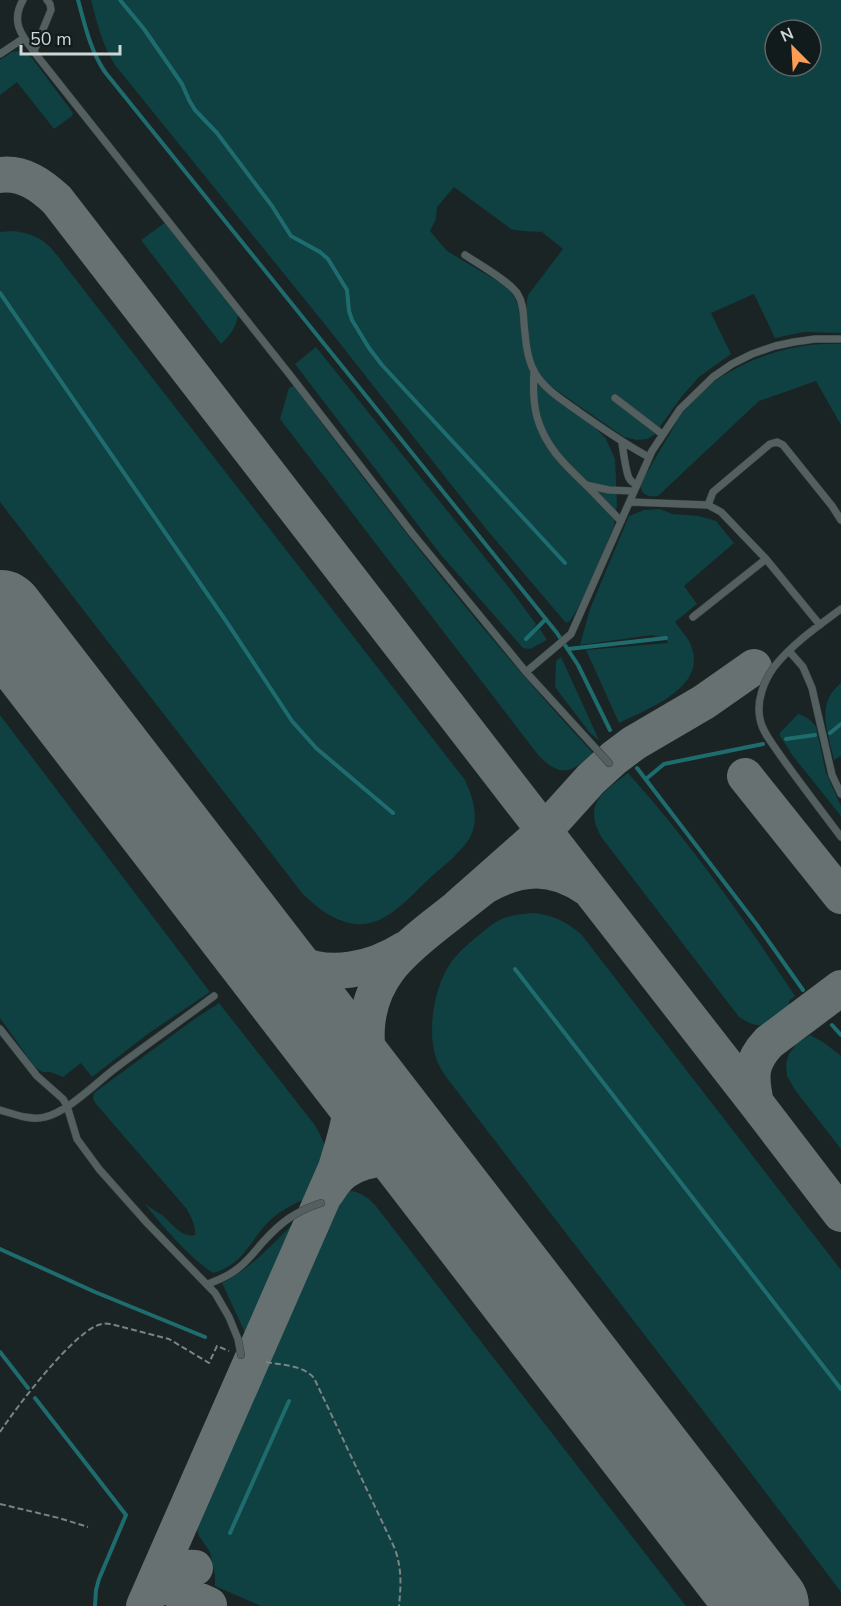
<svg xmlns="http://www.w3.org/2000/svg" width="841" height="1606" viewBox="0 0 841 1606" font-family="'Nunito Sans',sans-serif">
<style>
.green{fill:#0f4042;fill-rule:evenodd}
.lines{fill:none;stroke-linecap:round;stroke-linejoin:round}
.stream{stroke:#1f6c6f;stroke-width:4}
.taxiway{stroke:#687171;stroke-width:36}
.runway{stroke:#687171;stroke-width:90}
.lane-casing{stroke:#3a4142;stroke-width:8}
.path{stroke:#7b8383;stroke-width:2;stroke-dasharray:6 3;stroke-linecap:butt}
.lane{stroke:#546060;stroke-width:7}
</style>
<rect width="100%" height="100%" fill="#1a2424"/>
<path class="green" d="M91,0h750v333l-37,-1 -29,6 -21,-44 -43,19 20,41 -32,23 -17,19 -28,39 -7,4 -10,1 -13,-3 -75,-52c-7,-7 -13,-14 -16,-23 -5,-15 -9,-53 -5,-67l35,-46 -21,-17 -20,-1 -11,-2 -57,-42 -17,20 -1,12 -6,12 17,20 57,34 10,11 6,15 9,56 10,17 54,41 13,14 9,20 2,45 -3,22 -30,72 -14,23 -4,2 -79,-93 -164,-208 -208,-257c-13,-20 -18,-43 -24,-65zM775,30h36v36h-36z
M19,51l6,2 7,5 41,55 -1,3 -18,13 -37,-47 -17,13v-35l12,-8z
M166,222l72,92c-2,14 -7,20 -17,30l-80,-104z
M14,231c33,5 37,17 56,41l395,508c7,16 14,35 7,53 -5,14 -28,33 -40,43 -13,12 -26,27 -41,37 -33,24 -64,5 -89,-20l-302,-391v-270z
M841,344v81l-25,-44 -57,20 -101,95c-10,1 -16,0 -18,-11 9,-16 18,-32 28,-48 4,-6 7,-14 11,-20 34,-49 104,-76 162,-73z
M316,347l194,242 26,35 -8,13 12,-8 7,11 -17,9 -7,-1 -82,-93 -146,-191z
M294,386c94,126 191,251 299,367 -21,20 -32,25 -54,3l-259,-337 9,-31z
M660,509l12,5 27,2 17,5 18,22 -50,43 13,18 -22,18c4,6 10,12 14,19 23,45 -40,67 -70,82l-33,-73 82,-7 -2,-4 -14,-4 -72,10 10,-36 39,-93 15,-6z
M561,657l38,83 -9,-7 -35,-46 1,-26z
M841,683v73l-7,4c-6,-28 -19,-56 7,-77z
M798,714c8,2 13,6 18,13l10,46 15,33v10l-48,-60 -13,-20v-3z
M0,715l210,277 -61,41 -57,44 -11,-14 -18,14 -13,-5h-8l-8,-6 -34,-48z
M628,773c62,69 116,146 167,223l-6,5v9c-19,15 -27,22 -50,7l-137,-179c-20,-34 1,-46 26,-65z
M534,913c21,3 31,8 47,21l260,336v322c-130,-173 -263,-342 -394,-514 -4,-6 -9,-13 -11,-20 -9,-28 -2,-70 14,-94 7,-12 36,-36 48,-43 11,-6 24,-7 36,-8z
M219,1003l95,121c20,31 11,40 -2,71 -13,7 -26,12 -37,21 -24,19 -28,48 -62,57 -23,-15 -51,-47 -68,-69 5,4 11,7 17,11 10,8 19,23 33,20 1,-10 -4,-18 -9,-27l-90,-104 -3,-5 1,-6 99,-73z
M810,1035l13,7 18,14v93l-46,-59 -8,-14 -1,-12 3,-10 7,-10z
M350,1191c11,1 17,6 25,14l311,401h-425l-46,-20v-11l-5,-23 -11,-16 -5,-16 141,-318z
M304,1213l-56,126 -26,-56c32,-16 56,-45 82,-70z"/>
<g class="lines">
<path class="stream" d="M78,0c7,25 12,50 27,72l452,561 21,32 32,65
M120,0l24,29 38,55 7,16 6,10 22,23 55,73 19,30 29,16 8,7 19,31 2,21 3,9 17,28 13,17 183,198
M0,293l226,328 66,100 24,27 77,65
M526,639l20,-20
M568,649l98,-11
M830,733l11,-9
M786,739l29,-4
M637,768l120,157 46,65
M646,779l18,-15 99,-20
M515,969l326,420
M832,1025l9,10
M0,1249l95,43 110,45
M0,1352l28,36
M35,1398l91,117 -27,64 -3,11 -1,16
M230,1533l59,-132"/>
<path class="taxiway" d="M0,175c23,-3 41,10 57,25l533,690 166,213 85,111
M745,776l96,120
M458,907l86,-76 47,-52 23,-21 20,-15 70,-41 50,-35
M233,918c20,14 39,32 61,43 35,19 79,8 111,-12
M373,1099c-3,-24 -8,-49 -6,-73 4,-48 32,-72 67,-100 17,-13 34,-27 51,-40 36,-20 67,-22 102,2
M756,1103c-6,-27 -6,-41 13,-61l72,-54
M327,1192c5,-8 9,-15 18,-21 25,-17 64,-16 87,4
M195,1568c-15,-1 -28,4 -40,13l54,24
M144,1606l192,-438c8,-27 19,-58 14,-86 -2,-10 -7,-19 -11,-27"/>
<path class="runway" d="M0,615l764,991"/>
<defs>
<path id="lane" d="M23,0c-14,24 1,38 15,57l252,318 122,158 114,139 83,91
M34,51l17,-41 -1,-6 -3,-4
M0,54l24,-16
M465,255c15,10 42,25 52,38 8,12 6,27 8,40 1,14 3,28 10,40 10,17 29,28 44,39 23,16 45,32 70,45
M534,371c-1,15 -1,31 3,46 8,29 27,47 48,67 12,12 24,25 36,37
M615,398l47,36
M622,443c1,7 4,29 7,35 2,4 4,4 7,7
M586,485l23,5 24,1
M630,502l78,3 13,7 45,47 54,66
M708,505l5,-13 57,-48 7,-2 6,3 49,61 9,14
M841,609c-23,17 -49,35 -67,58 -10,14 -18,34 -14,52 2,13 13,25 20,36 20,28 40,54 61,82
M693,617l73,-58
M789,651l14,16 9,21 20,87 9,19
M526,672l45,-38 81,-183 28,-42 33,-32 19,-13 20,-10 23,-8 19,-4 21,-3h26
M0,1029l37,47 26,23 4,7 10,33 22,30 48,54 68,70 14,24 9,22 3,16
M0,1110c14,4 31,11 45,7 23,-5 53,-36 72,-50 32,-24 65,-47 97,-71
M208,1284c10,-4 21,-8 29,-15 10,-7 18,-18 26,-27 18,-20 33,-31 58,-39"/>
</defs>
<use href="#lane" class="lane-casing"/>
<path class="path" d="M266,1362c16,3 37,3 48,16l81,171c7,21 6,36 4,57
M0,1432c15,-23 76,-104 102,-108 3,-1 6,0 9,0l58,15 40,24 8,-17 12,5
M0,1504l59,14 29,9"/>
<use href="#lane" class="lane"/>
</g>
<g transform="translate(793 48) rotate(336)"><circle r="28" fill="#111b1b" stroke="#5d6666" stroke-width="1.5"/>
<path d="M0-4.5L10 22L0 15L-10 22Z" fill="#fc9d53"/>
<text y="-9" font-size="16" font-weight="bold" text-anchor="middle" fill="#cfd6d6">N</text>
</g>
<path d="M21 45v9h99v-9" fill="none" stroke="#cfd6d6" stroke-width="3"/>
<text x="30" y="45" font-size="18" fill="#cfd6d6" stroke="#111b1b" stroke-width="4.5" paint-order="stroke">50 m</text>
</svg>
